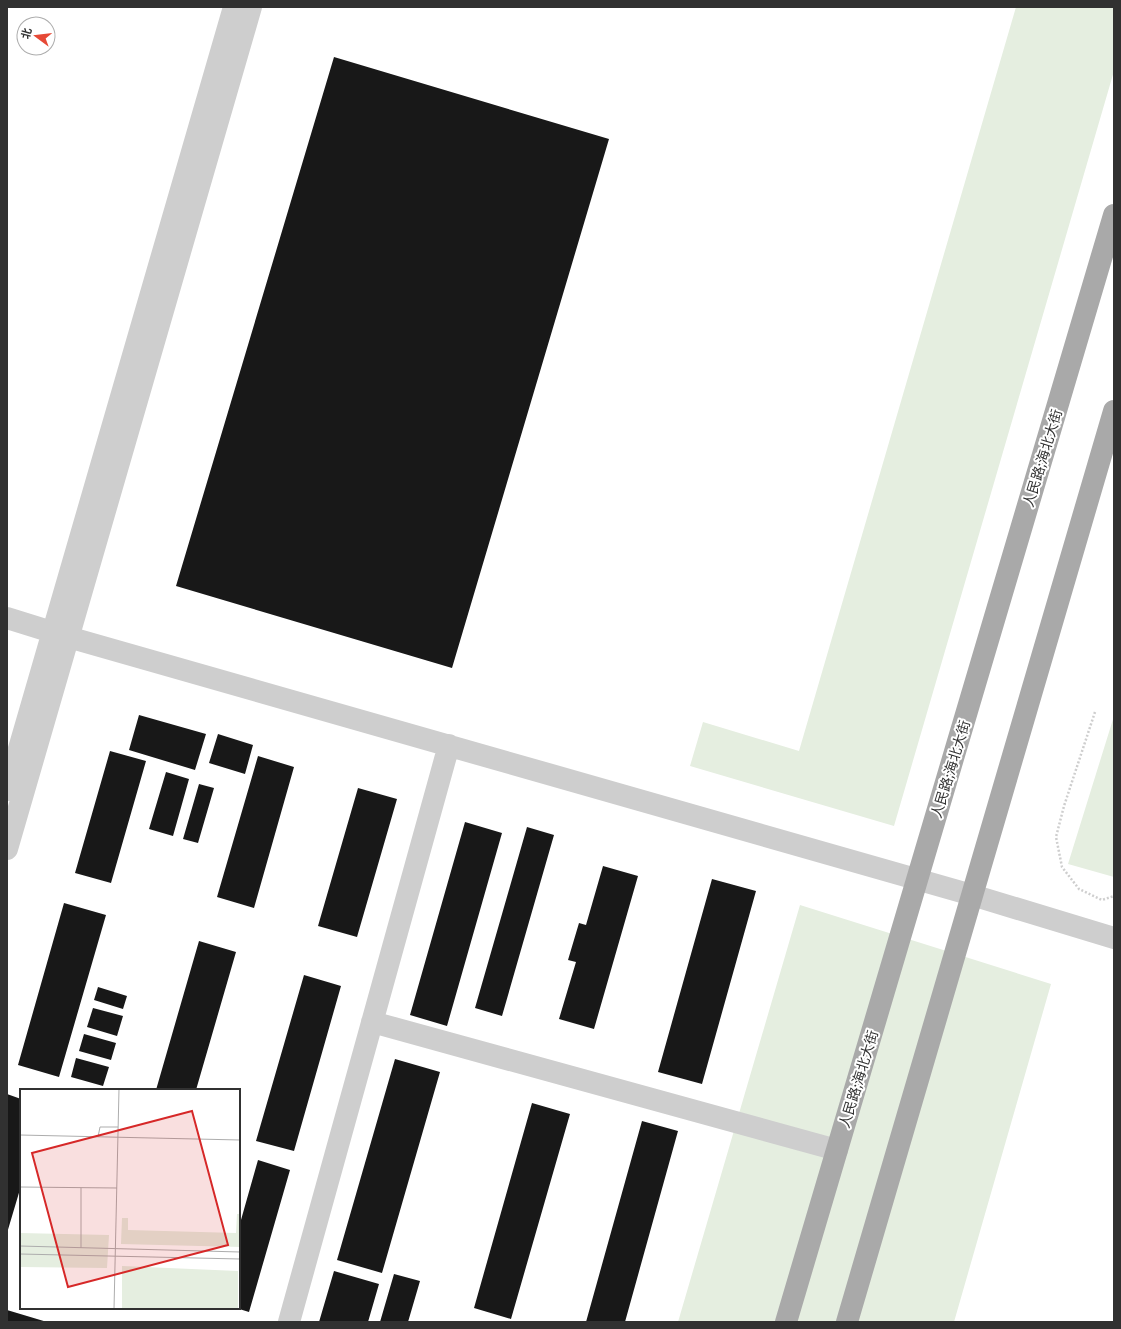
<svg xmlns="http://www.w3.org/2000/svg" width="1121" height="1329" viewBox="0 0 1121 1329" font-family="Commissioner,'Noto Sans SC',sans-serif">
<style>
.green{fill:#e5eee0}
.building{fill:#181818}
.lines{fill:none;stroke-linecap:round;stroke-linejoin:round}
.path{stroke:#cecece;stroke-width:2.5;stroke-dasharray:2 2;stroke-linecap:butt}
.minor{stroke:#cecece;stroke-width:22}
.major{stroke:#a9a9a9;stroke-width:22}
.labels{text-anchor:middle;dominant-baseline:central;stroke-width:4;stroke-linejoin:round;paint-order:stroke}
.street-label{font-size:14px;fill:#313131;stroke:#fff}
.inset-road{fill:none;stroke:#adadad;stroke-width:1}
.view{fill:#d62828;fill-opacity:0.15;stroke:#d62828;stroke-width:2}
.inset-edge{fill:none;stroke:#313131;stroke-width:2}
</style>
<rect width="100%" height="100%" fill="#fff"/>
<path class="green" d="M1016,7h98v64l-220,755 -204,-60 13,-44 96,29z
M1114,716v161l-46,-13z
M800,905l251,79 -97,338h-276z"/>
<path class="building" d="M334,57l275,82 -157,529 -276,-82z
M139,715l67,19 -11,36 -66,-20z
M218,734l35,11 -8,29 -36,-11z
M110,751l36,10 -35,122 -36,-10z
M258,756l36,11 -40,141 -37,-11z
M166,772l23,7 -16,57 -24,-7z
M199,784l15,4 -16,55 -15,-4z
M358,788l39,11 -40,138 -39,-11z
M465,822l37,11 -55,193 -37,-11z
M527,827l27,8 -52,181 -27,-8z
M603,866l35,10 -44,153 -35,-10 17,-57 -8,-2 11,-37 7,2z
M712,879l44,12 -54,193 -44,-12z
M64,903l42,12 -47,162 -41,-12z
M199,941l37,11 -40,138h-40z
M304,975l37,11 -47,165 -38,-10z
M98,987l29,9 -4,13 -29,-9z
M93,1008l30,8 -6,20 -30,-9z
M84,1034l32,9 -5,17 -32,-9z
M76,1058l33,9 -6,19 -32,-9z
M395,1059l45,13 -58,201 -45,-13z
M7,1094l14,5v87l-14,47z
M532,1103l38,11 -59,205 -37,-11z
M642,1121l36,10 -53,191h-39z
M258,1160l32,10 -41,142 -13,-4h3v-81z
M334,1271l45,13 -11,38h-49z
M394,1274l26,7 -12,41h-28z
M7,1310l40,12h-40z"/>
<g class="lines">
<path class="path" d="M1095,712l-31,94 -8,31 6,30 17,22 23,11 12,-4"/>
<path class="minor" d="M7,618l61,19 904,258 142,43
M7,790l227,-783
M7,849l244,-842
M372,1022l465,128
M289,1322l160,-577"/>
<path class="major" d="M786,1322l328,-1107
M847,1322l267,-911"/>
</g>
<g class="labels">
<g class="street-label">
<text transform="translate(1042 458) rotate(-73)">人民路;海北大街</text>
<text transform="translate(950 769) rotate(-73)">人民路;海北大街</text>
<text transform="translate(858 1079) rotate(-73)">人民路;海北大街</text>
</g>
</g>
<g transform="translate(20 1089)">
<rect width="220" height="220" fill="#fff"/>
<path d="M217,125h3v33l-119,-3 1,-26h6v12l108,3zM0,144l89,2 -2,33 -87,-1zM102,177l116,5v38h-116z" fill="#e5eee0"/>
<path class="inset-road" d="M0,46l220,5M78,48l2,-10h18M0,109v-11l97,1M0,157l220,6M61,159v-60M0,165l220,5M94,220l5,-220"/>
<path class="view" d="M172,22l36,134 -160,42 -36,-134z"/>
<rect width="220" height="220" class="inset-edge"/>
</g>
<rect width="1121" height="1329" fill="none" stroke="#313131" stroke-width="16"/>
<g transform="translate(36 36) rotate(285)"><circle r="19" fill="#ffffff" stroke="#adadad"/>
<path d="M0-3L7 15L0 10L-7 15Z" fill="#e64936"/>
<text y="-6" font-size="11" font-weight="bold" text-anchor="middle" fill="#313131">北</text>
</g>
</svg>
